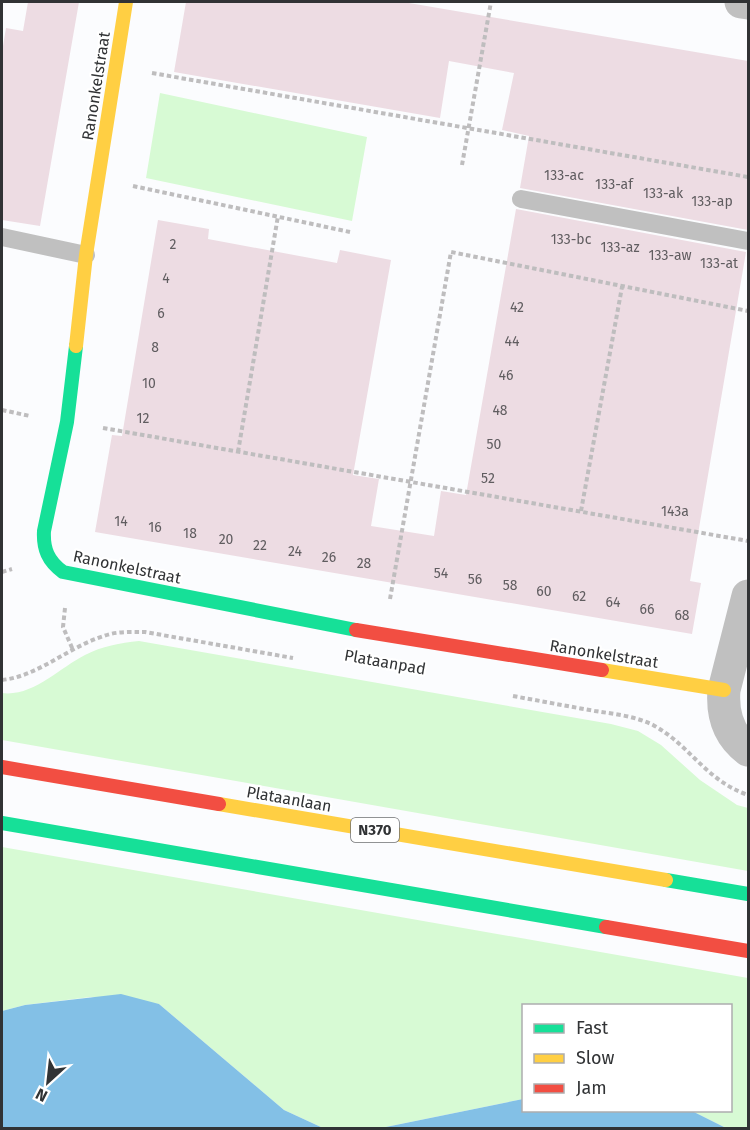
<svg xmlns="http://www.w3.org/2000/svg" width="750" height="1130" viewBox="0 0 750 1130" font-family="'Fira Sans',sans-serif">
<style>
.green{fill:#d7fad4}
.water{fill:#83c0e6}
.building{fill:#eddce3}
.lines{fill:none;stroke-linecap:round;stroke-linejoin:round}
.path{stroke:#bebdbe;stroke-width:4;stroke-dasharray:4.5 3;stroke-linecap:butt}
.lane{stroke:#c0c0c0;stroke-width:18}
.street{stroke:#c0c0c0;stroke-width:33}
.fast{stroke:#16e098;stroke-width:14}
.slow{stroke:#ffcf43;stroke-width:14}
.jam{stroke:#f24e42;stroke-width:14}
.labels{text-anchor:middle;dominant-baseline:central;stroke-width:4.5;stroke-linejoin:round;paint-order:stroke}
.number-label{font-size:14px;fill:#605d60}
.shield{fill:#fff;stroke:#6f7072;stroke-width:1.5}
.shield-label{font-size:15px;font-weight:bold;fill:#313335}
.street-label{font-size:16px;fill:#313335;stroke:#fff}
</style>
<rect width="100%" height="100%" fill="#fbfcfe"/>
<path class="green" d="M160,93l207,44 -15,84 -206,-43z
M139,641l472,83 27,7 23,14 39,35 37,25 11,3v63l-746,-131v-47c31,4 57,-25 83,-38 17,-9 35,-12 54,-14z
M2,847l746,131v150h-22l-34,-17 38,-1v-104h-206l-1,93 -142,29h-58l-39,-18 -125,-106 -68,-7 -66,8 -23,6z"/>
<path class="water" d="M121,994l38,10 125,106 39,18h-321v-117l23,-6z
M523,1099l1,11 168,1 34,17h-345z"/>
<path class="building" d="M28,2h51l-39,224 -38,-6v-168l4,-24 17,3z
M186,2h217l345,59v169l-228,-42 9,-52 -27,-6 12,-57 -65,-12 -9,57 -266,-46z
M516,209l230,43 -56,329 11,2 -9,51 -597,-102 17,-97 10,1 36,-216 51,9 -1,10 129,24 3,-13 51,10 -38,215 26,4 -8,47 63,10 7,-45 25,4z"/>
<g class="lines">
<path class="path" d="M152,73l596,104
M462,165l29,-163
M133,186l217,46
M2,410l28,6
M103,428l645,113
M238,452l40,-236
M581,511l41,-224
M2,572l10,-3
M390,599l61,-347 297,59
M65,608l-2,19 10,23
M2,680c37,-4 66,-33 102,-44 13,-5 28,-4 41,-4l148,26
M513,696c27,5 54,10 82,15 19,3 40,5 58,14 37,20 52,55 95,70"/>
<path class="lane" d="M521,199l227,42
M2,237l84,18"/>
<path class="street" d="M741,2l7,1
M748,596l-24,94c-2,24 4,45 24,60"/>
<path class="fast" d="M76,346l-9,76 -23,109c-1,18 4,30 19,41l293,58
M2,823l604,104
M666,880l82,14"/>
<path class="slow" d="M76,346l10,-91 40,-253
M602,670l122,20
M219,804l447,76"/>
<path class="jam" d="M356,630l246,40
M2,767l217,37
M606,927l142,24"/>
</g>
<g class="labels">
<g class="number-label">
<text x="564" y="175">133-ac</text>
<text x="614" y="184">133-af</text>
<text x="663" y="193">133-ak</text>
<text x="712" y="201">133-ap</text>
<text x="571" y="239">133-bc</text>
<text x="173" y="244">2</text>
<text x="620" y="247">133-az</text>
<text x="670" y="255">133-aw</text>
<text x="719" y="263">133-at</text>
<text x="166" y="278">4</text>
<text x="517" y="307">42</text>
<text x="161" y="313">6</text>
<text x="512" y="341">44</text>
<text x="155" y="347">8</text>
<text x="506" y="375">46</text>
<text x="149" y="383">10</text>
<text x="500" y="410">48</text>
<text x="143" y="418">12</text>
<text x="494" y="444">50</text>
<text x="488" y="478">52</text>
<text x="675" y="511">143a</text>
<text x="121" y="521">14</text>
<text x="155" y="527">16</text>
<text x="190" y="533">18</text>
<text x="226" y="539">20</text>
<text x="260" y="545">22</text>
<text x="295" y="551">24</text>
<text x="329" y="557">26</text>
<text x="364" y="563">28</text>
<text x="441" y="573">54</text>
<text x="475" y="579">56</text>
<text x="510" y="585">58</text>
<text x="544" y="591">60</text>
<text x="579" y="596">62</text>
<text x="613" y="602">64</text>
<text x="647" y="609">66</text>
<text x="682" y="615">68</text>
</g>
<rect class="shield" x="351" y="818" width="48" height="24" rx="4.5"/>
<g class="shield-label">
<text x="375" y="830">N370</text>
</g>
<g class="street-label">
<text transform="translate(96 86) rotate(-81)">Ranonkelstraat</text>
<text transform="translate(127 567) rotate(12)">Ranonkelstraat</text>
<text transform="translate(604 654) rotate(9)">Ranonkelstraat</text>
<text transform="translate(385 662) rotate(10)">Plataanpad</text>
<text transform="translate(289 799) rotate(10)">Plataanlaan</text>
</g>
</g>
<rect width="750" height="1130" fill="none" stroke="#313335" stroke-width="6"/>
<rect x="522" y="1004" width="210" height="108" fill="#ffffff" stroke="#adadae" stroke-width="1.5"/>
<rect x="534" y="1024" width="30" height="9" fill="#16e098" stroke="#adadae" stroke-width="1.5"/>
<text x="576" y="1034" font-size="18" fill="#313335">Fast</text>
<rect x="534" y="1054" width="30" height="9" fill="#ffcf43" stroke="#adadae" stroke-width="1.5"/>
<text x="576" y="1064" font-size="18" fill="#313335">Slow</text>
<rect x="534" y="1084" width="30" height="9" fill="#f24e42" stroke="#adadae" stroke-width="1.5"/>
<text x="576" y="1094" font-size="18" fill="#313335">Jam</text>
<g transform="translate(48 1082) rotate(207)" stroke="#ffffff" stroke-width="4.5" paint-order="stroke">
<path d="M0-4.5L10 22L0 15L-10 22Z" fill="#313335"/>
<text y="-9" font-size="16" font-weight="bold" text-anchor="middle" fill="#313335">N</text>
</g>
</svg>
